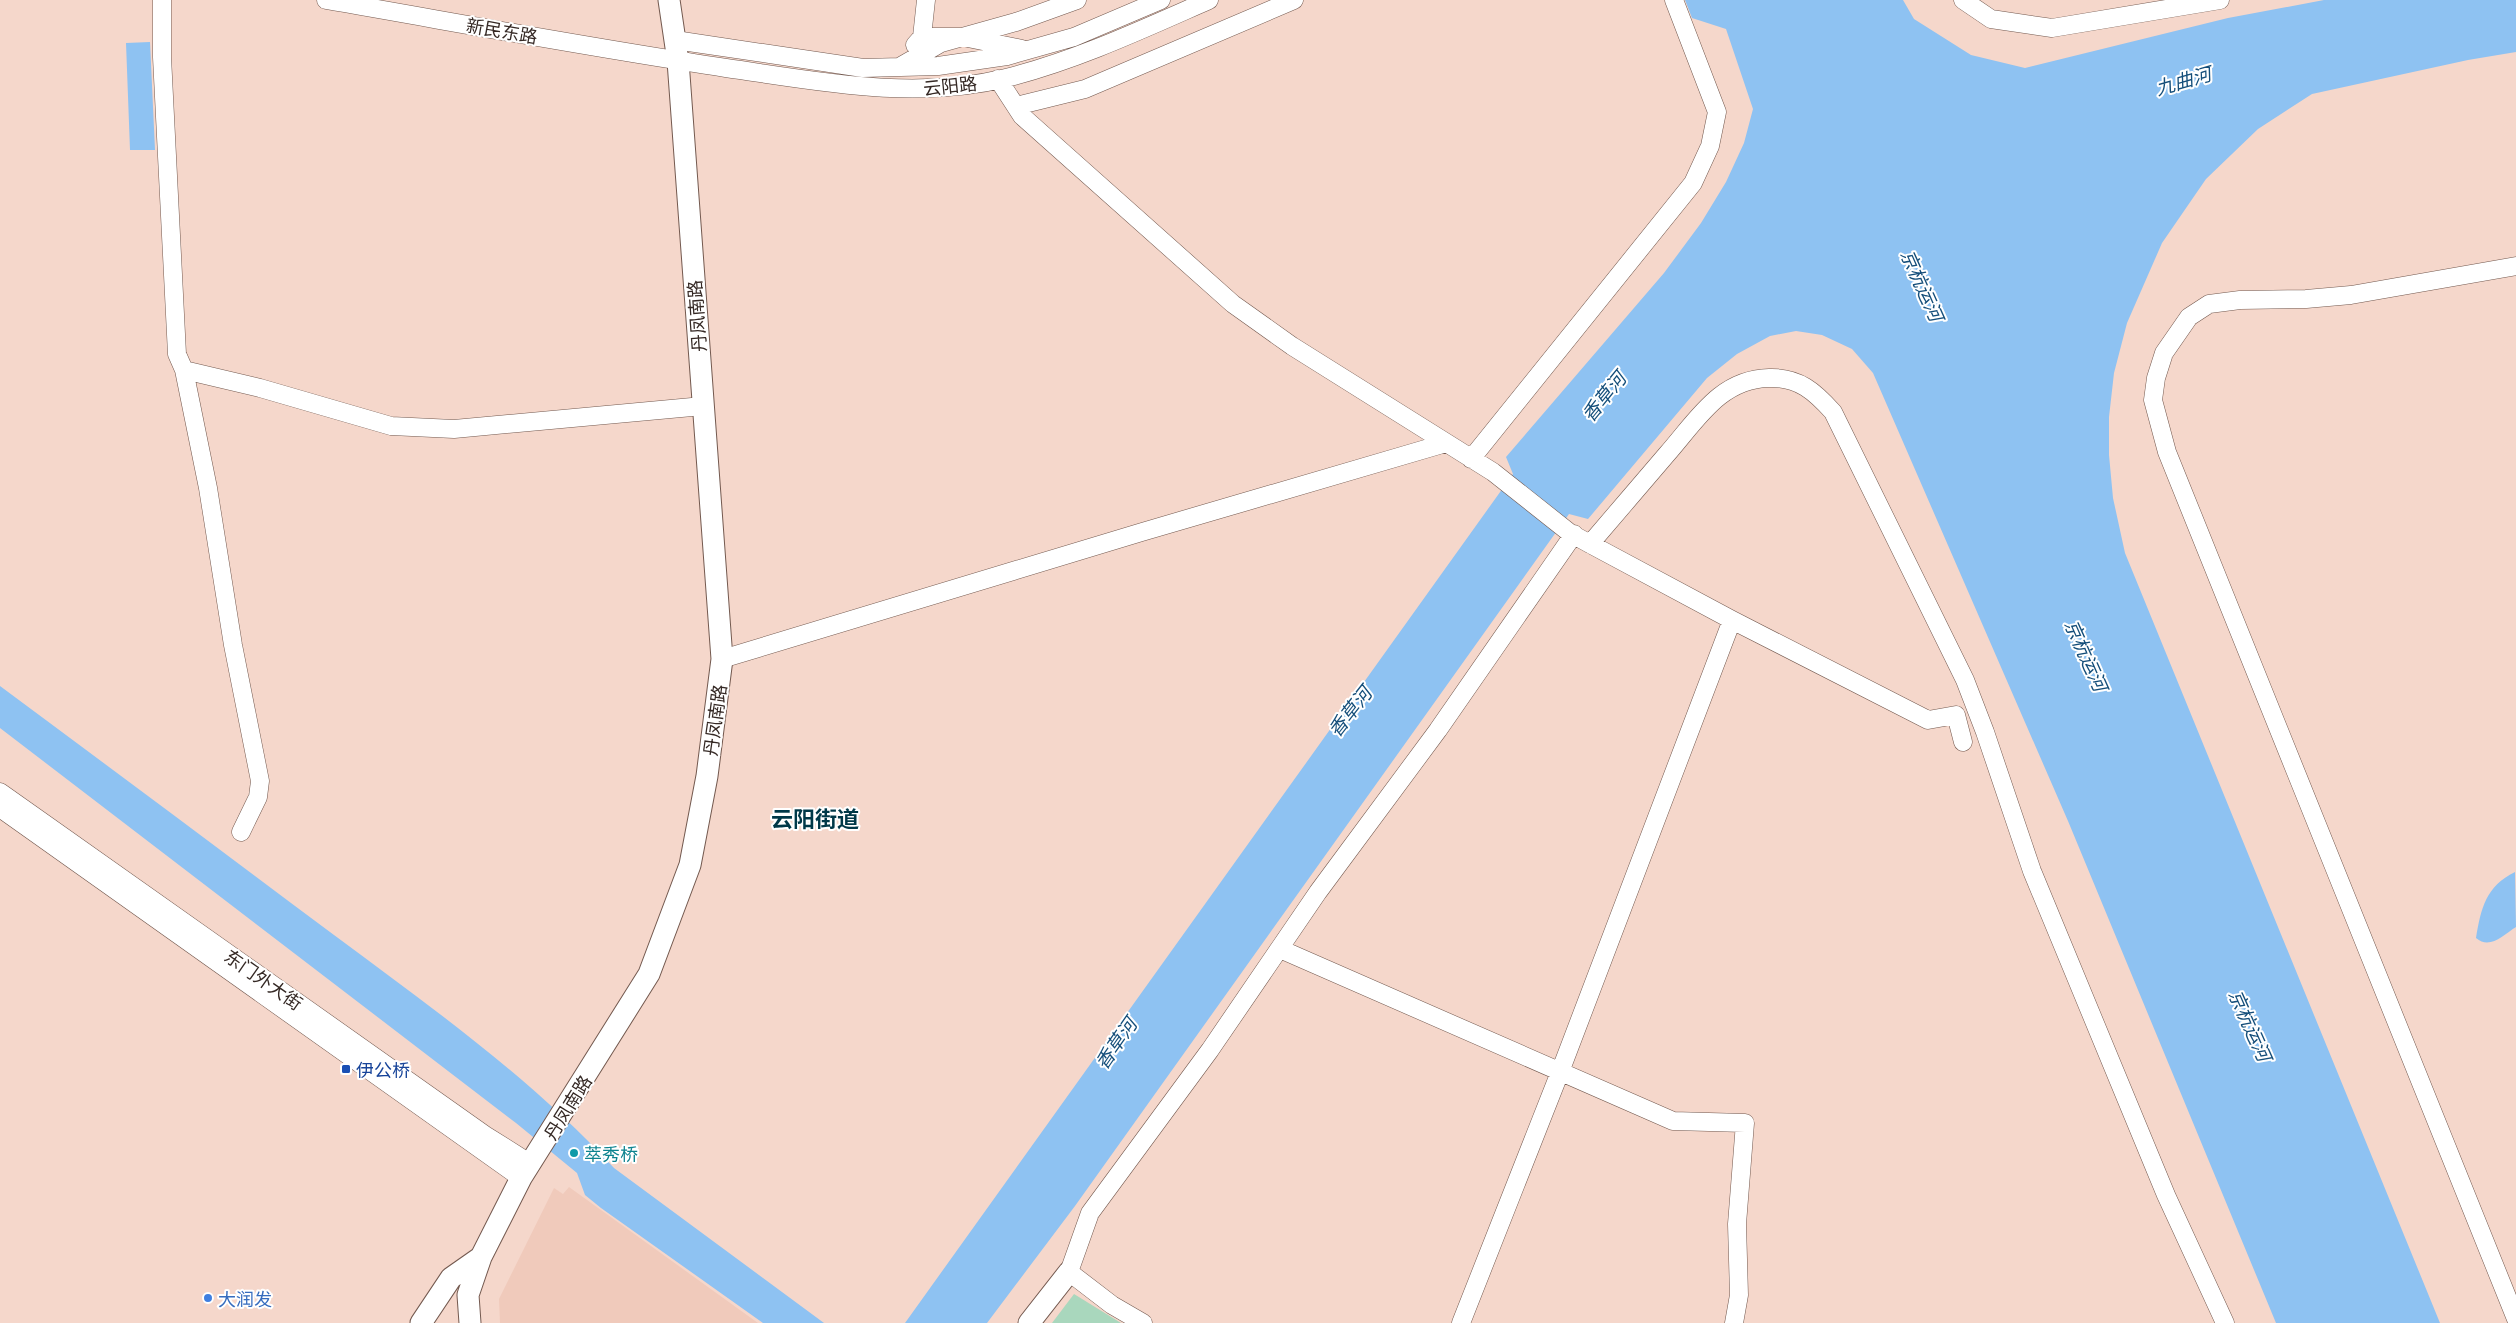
<svg xmlns="http://www.w3.org/2000/svg" width="2516" height="1323" viewBox="0 0 2516 1323" font-family="Literata,'Noto Sans SC',serif">
<style>
.built{fill:#f0cabb}
.green{fill:#a9d7bd}
.water{fill:#8ec2f2}
.lines{fill:none;stroke-linecap:round;stroke-linejoin:round}
.minor-casing{stroke:#73594f;stroke-width:19}
.major-casing{stroke:#73594f;stroke-width:23}
.minor{stroke:#fff;stroke-width:18}
.major{stroke:#fff;stroke-width:21}
.transit-dot{fill:#1a4fb4;stroke:#fff;stroke-width:2}
.culture-dot{fill:#0f9aa8;stroke:#fff;stroke-width:2}
.shop-dot{fill:#3f7fe0;stroke:#fff;stroke-width:2}
.labels{text-anchor:middle;dominant-baseline:central;stroke-width:4;stroke-linejoin:round;paint-order:stroke}
.street-label{font-size:18px;fill:#352925;stroke:#fff}
.transit-label{font-size:18px;fill:#164399;stroke:#fff;text-anchor:start}
.culture-label{font-size:18px;fill:#0d838f;stroke:#fff;text-anchor:start}
.shop-label{font-size:18px;fill:#366cbe;stroke:#fff;text-anchor:start}
.water-label{font-size:19px;font-style:italic;fill:#144e7a;stroke:#fff}
.district-label{font-size:22px;font-weight:bold;fill:#003848;stroke:#fff}
</style>
<rect width="100%" height="100%" fill="#f5d7cb"/>
<path class="built" d="M569,1187l189,136h-258l-1,-24 55,-111 9,6z"/>
<path class="green" d="M1074,1294l47,29h-69z"/>
<path class="water" d="M1685,0h218l11,19 57,36 54,13 203,-50 96,-18h192v52l-48,8 -156,34 -54,35 -52,50 -44,64 -35,80 -13,50 -5,44v38l4,43 12,55 315,770h-164l-208,-502 -195,-448 -21,-24 -30,-14 -26,-4 -26,5 -33,18 -30,24 -119,141 -19,-5 -494,692 -88,117h-82l608,-849 -7,-17 158,-184 37,-50 25,-41 18,-39 9,-34 -27,-80 -34,-11z
M150,42l5,108h-25l-4,-107z
M0,686c112,83 223,166 334,249 97,72 198,144 280,233l210,155h-61l-162,-115 -16,-13 -8,-22 -61,-50 -516,-395z
M2515,872l1,55c-13,8 -26,23 -40,11 5,-30 10,-52 39,-66z"/>
<g class="lines">
<defs>
<path id="minor" d="M162,0v57l15,297 7,16 76,18 131,38 63,3 249,-23
M326,0c133,23 266,48 400,68 91,13 188,33 280,10 71,-18 137,-49 203,-78
M1963,0l28,19 61,9 168,-28
M922,37h41l59,12
M675,40l188,28 75,-2 69,-10 67,-19 87,-37
M915,45l7,-8 4,-37
M901,66l40,-23 75,-21 61,-22
M998,79l24,37 211,188 59,42 201,126 77,61 20,11 142,76 196,100 28,-5 7,27
M1016,106l69,-17 209,-89
M2516,266l-165,29 -45,4 -66,1 -31,4 -20,13 -25,36 -8,25 -3,22 14,52 349,867
M184,370l24,118 25,157 27,136 -2,16 -17,35
M1471,459l222,-276 17,-37 7,-34 -43,-112
M1590,544c26,-30 51,-60 77,-90 30,-34 53,-75 102,-76 30,-1 46,14 64,34l132,268 20,52 47,139 134,324 59,128
M722,659l420,-127 304,-89
M0,792l485,343 46,29
M0,808l521,370
M1280,949l393,172 72,2 -8,101 2,71 -5,28
M1143,1323l-31,-18 -43,-33 21,-59 120,-163 108,-158 120,-162 136,-196
M1461,1323l99,-251 172,-452"/>
<path id="major" d="M421,1323l30,-45 30,-21
M470,1323l-2,-28 13,-38 40,-79 128,-204 41,-109 17,-89 15,-117 -44,-598 -9,-61
M1029,1323l40,-51"/>
</defs>
<use href="#minor" class="minor-casing"/>
<use href="#major" class="major-casing"/>
<use href="#minor" class="minor"/>
<use href="#major" class="major"/>
</g>
<rect class="transit-dot" x="341" y="1064" width="10" height="10" rx="2.5"/>
<circle class="culture-dot" cx="574" cy="1153" r="5"/>
<circle class="shop-dot" cx="208" cy="1298" r="5"/>
<g class="labels">
<g class="street-label">
<text transform="translate(502 30) rotate(10)">新民东路</text>
<text transform="translate(950 85) rotate(-6)">云阳路</text>
<text transform="translate(696 316) rotate(-94)">丹凤南路</text>
<text transform="translate(714 720) rotate(-82)">丹凤南路</text>
<text transform="translate(264 979) rotate(35)">东门外大街</text>
<text transform="translate(567 1107) rotate(-58)">丹凤南路</text>
</g>
<g class="transit-label">
<text x="356" y="1069">伊公桥</text>
</g>
<g class="culture-label">
<text x="584" y="1153">萃秀桥</text>
</g>
<g class="shop-label">
<text x="218" y="1298">大润发</text>
</g>
<g class="water-label">
<text transform="translate(2183 80) rotate(-16)">九曲河</text>
<text transform="translate(1923 285) rotate(66)">京杭运河</text>
<text transform="translate(1603 396) rotate(-51)">香草河</text>
<text transform="translate(2087 655) rotate(66)">京杭运河</text>
<text transform="translate(1349 711) rotate(-52)">香草河</text>
<text transform="translate(2251 1025) rotate(66)">京杭运河</text>
<text transform="translate(1115 1043) rotate(-55)">香草河</text>
</g>
<g class="district-label">
<text x="815" y="817">云阳街道</text>
</g>
</g>
</svg>
